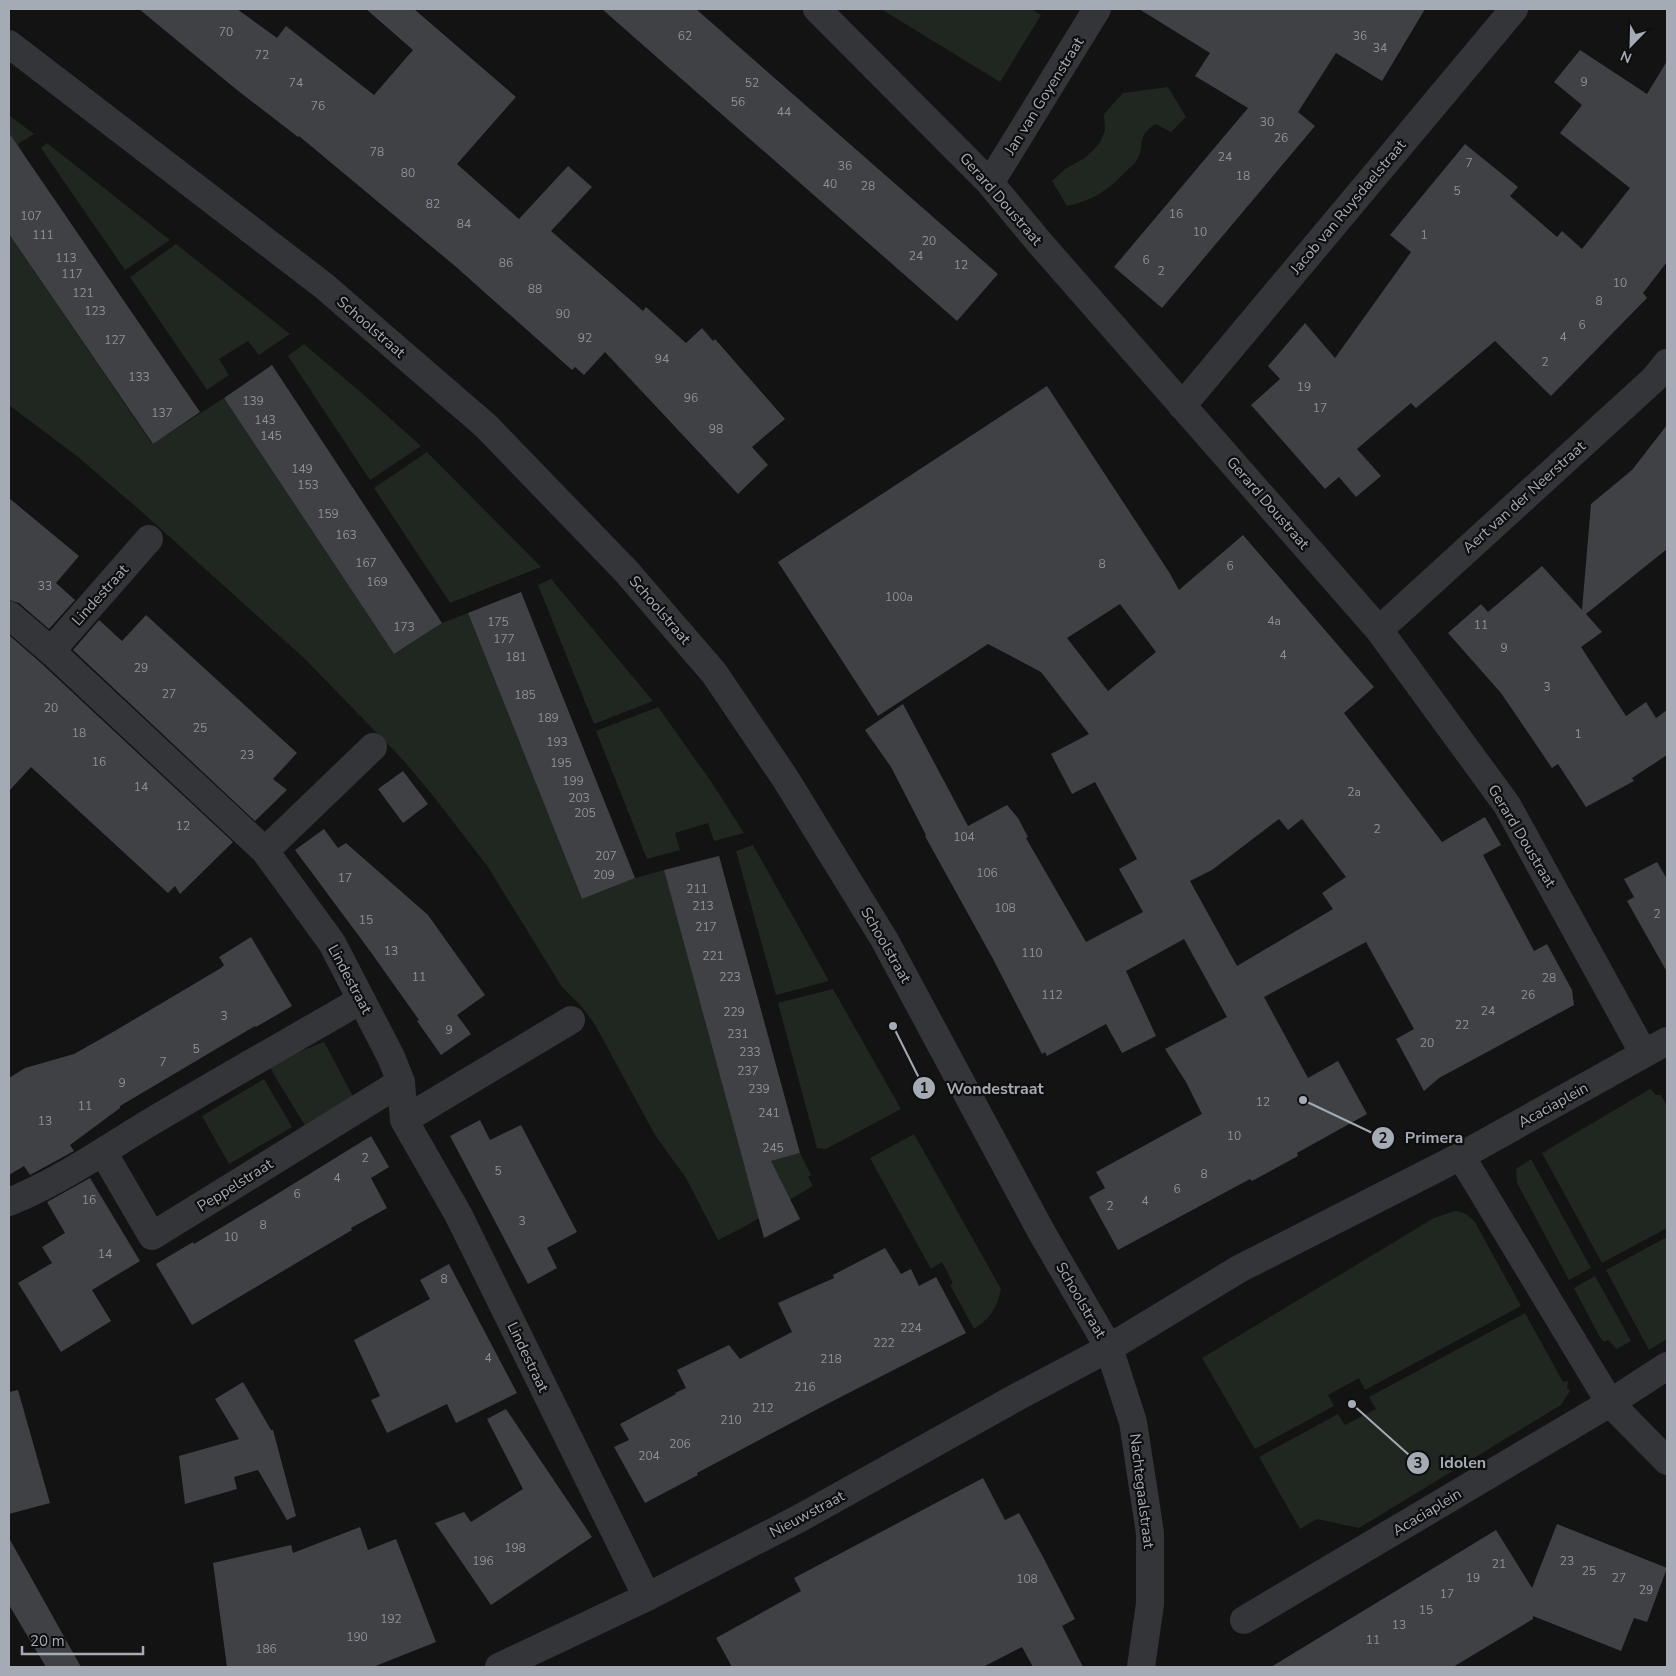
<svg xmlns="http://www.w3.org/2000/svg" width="1676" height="1676" viewBox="0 0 1676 1676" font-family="'Nunito Sans',sans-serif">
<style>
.green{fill:#1f2720}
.building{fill:#3f4144;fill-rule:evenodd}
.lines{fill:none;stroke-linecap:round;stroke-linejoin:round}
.minor{stroke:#343539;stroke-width:28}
.labels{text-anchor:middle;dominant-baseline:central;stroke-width:4.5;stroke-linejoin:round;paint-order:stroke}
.number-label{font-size:12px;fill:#8c9098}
.street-label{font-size:15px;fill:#a5abb4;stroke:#0e0e0f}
.leader{fill:none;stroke:#a5abb4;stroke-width:2}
.callout-dot{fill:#a5abb4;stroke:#0e0e0f;stroke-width:2}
.mark-label{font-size:15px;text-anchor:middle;font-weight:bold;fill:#111}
.callout-label{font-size:16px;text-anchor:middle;font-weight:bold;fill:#a5abb4;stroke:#0e0e0f;stroke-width:4.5;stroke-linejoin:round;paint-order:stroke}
</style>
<rect width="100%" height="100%" fill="#131314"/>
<path class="green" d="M881,9h150l10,6 -41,67z
M1168,87l18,30 -15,15 -15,-8c-21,12 -10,21 -19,36 -3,4 -7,8 -11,11 -17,19 -34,30 -59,35l-15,-25 13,-12 20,-11 14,-14 6,-13 -1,-17 19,-21z
M10,116l24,18 -16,10 8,14 -17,12v-52z
M47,143l123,97 -45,30 -84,-122z
M9,234l143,210 72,-46 170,256 48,-31 26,-10 114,286 53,-21 29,-8 81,298 55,-15 11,22 -3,2 5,9 -71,42 -24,12 -32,-62 -31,-43 -61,-112 -13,-17 -19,-19 -74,-120 -54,-70 -30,-36 -99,-102 -163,-147 -64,-55 -69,-52z
M176,244l114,90 -31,21 -11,-14 -29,18 10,16 -22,15 -77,-113z
M304,344l60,51 57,51 -51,34 -82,-124z
M427,452l114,115 -91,36 -76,-115z
M551,579l102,122 -59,23 -56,-139z
M658,707l52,73 34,53 -30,8 -6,-18 -33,10 5,17 -33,9 -51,-128z
M753,845l76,136 -53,14 -40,-144z
M833,989l68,120 -75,40 -9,-1 -39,-145z
M324,1042l31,58 -48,29 -37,-61 21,-13z
M264,1079l28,48 -63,37 -27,-48z
M1650,1089l6,6h5l6,11v122l-65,35 -60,-110z
M914,1134l87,155c-5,20 -9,28 -27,40l-24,-44 3,-2 -11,-21 -11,7 -61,-111z
M1531,1159l60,109 -22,12 -52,-97 -1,-14z
M1455,1211c9,1 13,4 20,11l46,84 -156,84 -6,-12 -31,17 6,11 -79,43 -53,-91 232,-140z
M1667,1237v102l-18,11 -43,-80z
M1595,1276l36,65 -14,8 -9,-9 -4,2 -5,-6 -25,-48z
M1525,1313l38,69 5,-1 -1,7 3,3 -9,14 -202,123 -42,-9 -17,10 -41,-72 79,-43 7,11 31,-16 -7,-12z"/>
<path class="building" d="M139,9h98l40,29 9,-12 88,69 39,-45 -47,-41h48l102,88 -59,67 62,55 49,-53 24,21 -41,44 92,80 3,-4 40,36 16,-15 11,13 2,-2 70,80 -33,28 16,18 -30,29 -133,-142 -21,23 -9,-8 -3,3 -117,-104 -156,-130 -1,1 -61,-47z
M602,9h94l302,265 -41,47z
M1139,9h286l-43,72 -46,-28 -38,59 17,14 -153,182 -48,-41 134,-159 -53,-32 15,-23z
M1580,50l67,44 20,-33v201l-24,31 4,5 -96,98 -56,-55 -79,67 -5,-5 -54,46 24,27 -25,21 -17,-20 -14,12 -74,-84 29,-26 -12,-13 37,-43 30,35 76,-106 -21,-17 75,-91 53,43 -8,9 47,41 5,-6 20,18 48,-61 -70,-55 22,-28 -28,-23z
M9,133l191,279 -47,32 -144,-210z
M272,365l170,258 -48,31 -170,-256z
M1047,386l122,186 10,18 64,-55 131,152 -30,26 98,129 43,-25 16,28 -18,10 51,96 13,-7 25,46 2,15 -135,73 -15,13 -28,-52 18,-10 -48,-87 -102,55 44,81 30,-17 29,53 -70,39 1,3 -46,25 -2,-2 -132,71 -29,-53 16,-9 -9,-16 106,-58 -16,-32 -21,-33 62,-32 -43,-78 -58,32 30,65 -34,17 -16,-29 -59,32 -2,-4 -3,2 -49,-95 -68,-123 1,-1 -35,-68 -26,-37 38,-26 65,122 39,-21 11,13 10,19 -2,1 60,104 57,-30 -24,-43 18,-10 -42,-77 -23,12 -21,-40 38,-20 -48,-62 -53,-28 -110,72 -100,-154zM1120,604l36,48 -48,39 -41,-53zM1279,819l9,11 14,-11 44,58 -24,16 11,16 -96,57 -47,-85 22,-11z
M1667,425v124l-81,65 16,18 -21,15 45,69 20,-14 10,16 11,-8v45l-35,23 2,3 -48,26 -28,-43 -6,4 -51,-75 -53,-60 33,-29 7,8 54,-46 40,44 9,-106 41,-34z
M9,498l70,58 -23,27 19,17 -26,29 -30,-26 -10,-3z
M521,592l114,286 -53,21 -114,-286z
M146,615l151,138 -24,26 14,11 -32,31 -182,-171 26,-30 23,21z
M9,635l32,28 192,179 -53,52 -5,-8 -7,7 -137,-126 -22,24z
M403,771l25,33 -25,19 -25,-34z
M324,829l14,19 8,-5 82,72 57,80 -28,20 14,19 -30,21 -24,-34 2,-1 -49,-69 -75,-101z
M719,856l81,297 -29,8 29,58 -36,19 -100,-368z
M1657,862l10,17v93l-40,-71 7,-4 -10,-18z
M251,937l41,69 -36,21 -1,-1 -135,80v2l-50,37 4,6 -44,24 -6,-9 -15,9v-97l16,-10 49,-14 39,-22 108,-64 3,-3 -5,-8z
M480,1120l10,20 31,-15 56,107 -30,16 10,20 -29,16 -78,-148z
M371,1136l18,31 -18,11 16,30 -36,20 1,2 -160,95 -36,-61 37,-22 1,2 70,-42z
M90,1178l50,83 -48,29 19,31 -50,31 -43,-69 34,-20 -10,-16 23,-14 -18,-31z
M885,1248l16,26 10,-5 8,17 17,-9 30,56 -135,69 -134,71 1,2 -53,28 -31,-56 15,-7 -9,-16 56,-30 -1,-1 11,-5 -9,-18 52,-25 11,14 52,-27 -14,-29 56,-25 -1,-3z
M449,1264l68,129 -61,30 -9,-19 -60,29 -16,-33 9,-4 -26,-56 76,-41 -10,-19z
M243,1382l28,48h2l23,86 -9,4 -29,-50 -24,7 3,12 -52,15 -6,-48 60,-17 -24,-40z
M18,1390l32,113 -41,11v-122z
M506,1409l86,128 -101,68 -56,-82 29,-11 7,10 52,-33 -36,-70z
M983,1478l22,42 14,-7 24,44 32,62 -13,7 21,41h-50l-11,-20 -39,20h-251l-16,-29 85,-47 -7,-13z
M1557,1524l110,44 -20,54 -13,-4 -13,33 -88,-35v3l-80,48h-182l225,-137 36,58z
M360,1527l8,23 28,-11 40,103 -63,25h-146l-14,-104 78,-18 2,8z
M9,1538l72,129h-35l-37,-62z"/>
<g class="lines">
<path class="minor" d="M817,9l173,174 49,59 340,388 128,175 137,249
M9,44l315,242 162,140 140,145 88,102 71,105 99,161 158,294 67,115 24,74 17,111v71l-9,63
M990,183l107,-174
M1182,406l332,-397
M9,615l42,36 214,200 67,92 59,114 10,25 3,38 54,94 189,383
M1379,630l275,-251 13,-16
M51,651l98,-112
M265,851l108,-104
M404,1120l167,-100
M103,1152l49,84 249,-154
M1461,1156l149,247 57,58
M9,1202c52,-21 98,-54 145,-82 69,-41 138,-80 207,-120
M1244,1620l366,-217 57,-37
M499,1667l148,-70 155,-80 215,-120 92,-49 130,-79 222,-113 206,-115"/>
</g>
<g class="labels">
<g class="number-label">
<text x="226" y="32">70</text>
<text x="685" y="36">62</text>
<text x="1360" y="36">36</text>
<text x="1380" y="48">34</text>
<text x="262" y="55">72</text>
<text x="1584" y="82">9</text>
<text x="296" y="83">74</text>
<text x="752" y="83">52</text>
<text x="738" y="102">56</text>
<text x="318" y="106">76</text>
<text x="784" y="112">44</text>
<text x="1267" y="122">30</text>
<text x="1281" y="138">26</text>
<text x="377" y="152">78</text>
<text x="1225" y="157">24</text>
<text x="1469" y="163">7</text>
<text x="845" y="166">36</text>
<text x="408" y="173">80</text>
<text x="1243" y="176">18</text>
<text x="830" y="184">40</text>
<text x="868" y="186">28</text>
<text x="1457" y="191">5</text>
<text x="433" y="204">82</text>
<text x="1176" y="214">16</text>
<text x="31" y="216">107</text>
<text x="464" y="224">84</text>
<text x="1200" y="232">10</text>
<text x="43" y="235">111</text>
<text x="1424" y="235">1</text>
<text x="929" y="241">20</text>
<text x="916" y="256">24</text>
<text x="66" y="258">113</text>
<text x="1146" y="260">6</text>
<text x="506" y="263">86</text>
<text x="961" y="265">12</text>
<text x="1161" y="271">2</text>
<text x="72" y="274">117</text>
<text x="1620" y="283">10</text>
<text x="535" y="289">88</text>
<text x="83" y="293">121</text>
<text x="1599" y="301">8</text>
<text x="95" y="311">123</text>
<text x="563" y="314">90</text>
<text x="1582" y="325">6</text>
<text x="1563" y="337">4</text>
<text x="585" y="338">92</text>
<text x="115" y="340">127</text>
<text x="662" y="359">94</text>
<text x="1545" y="362">2</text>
<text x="139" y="377">133</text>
<text x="1304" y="387">19</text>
<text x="691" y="398">96</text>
<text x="253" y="401">139</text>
<text x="1320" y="408">17</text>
<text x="162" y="413">137</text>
<text x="265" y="420">143</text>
<text x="716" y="429">98</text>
<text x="271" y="436">145</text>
<text x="302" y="469">149</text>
<text x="308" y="485">153</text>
<text x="328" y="514">159</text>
<text x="346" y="535">163</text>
<text x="366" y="563">167</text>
<text x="1102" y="564">8</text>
<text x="1230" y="566">6</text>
<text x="377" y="582">169</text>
<text x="45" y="586">33</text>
<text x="899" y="597">100a</text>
<text x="1274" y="621">4a</text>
<text x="498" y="622">175</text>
<text x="1481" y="625">11</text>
<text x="404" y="627">173</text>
<text x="504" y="639">177</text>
<text x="1504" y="648">9</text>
<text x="1283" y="655">4</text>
<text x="516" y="657">181</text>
<text x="141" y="668">29</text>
<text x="1547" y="687">3</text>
<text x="169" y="694">27</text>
<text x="525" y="695">185</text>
<text x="51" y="708">20</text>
<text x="548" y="718">189</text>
<text x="200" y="728">25</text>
<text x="79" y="733">18</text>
<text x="1578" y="734">1</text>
<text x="557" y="742">193</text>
<text x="247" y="755">23</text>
<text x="99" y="762">16</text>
<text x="561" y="763">195</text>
<text x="573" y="781">199</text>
<text x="141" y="787">14</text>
<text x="1354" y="792">2a</text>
<text x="579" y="798">203</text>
<text x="585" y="813">205</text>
<text x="183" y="826">12</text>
<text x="1377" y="829">2</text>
<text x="964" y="837">104</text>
<text x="606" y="856">207</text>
<text x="987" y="873">106</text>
<text x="604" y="875">209</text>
<text x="345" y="878">17</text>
<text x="697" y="889">211</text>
<text x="703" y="906">213</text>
<text x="1005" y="908">108</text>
<text x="1657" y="914">2</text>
<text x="366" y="920">15</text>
<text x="706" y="927">217</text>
<text x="391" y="951">13</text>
<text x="1032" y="953">110</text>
<text x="713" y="956">221</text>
<text x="419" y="977">11</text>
<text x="730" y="977">223</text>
<text x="1549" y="978">28</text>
<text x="1052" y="995">112</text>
<text x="1528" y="995">26</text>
<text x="1488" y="1011">24</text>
<text x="734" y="1012">229</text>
<text x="224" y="1016">3</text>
<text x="1462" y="1025">22</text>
<text x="449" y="1030">9</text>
<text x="738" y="1034">231</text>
<text x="1427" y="1043">20</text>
<text x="196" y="1049">5</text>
<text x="750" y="1052">233</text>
<text x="163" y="1062">7</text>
<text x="748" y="1071">237</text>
<text x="122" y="1083">9</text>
<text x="759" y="1089">239</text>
<text x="1263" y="1102">12</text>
<text x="85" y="1106">11</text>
<text x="769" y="1113">241</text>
<text x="45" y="1121">13</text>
<text x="1234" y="1136">10</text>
<text x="773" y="1148">245</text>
<text x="365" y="1158">2</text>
<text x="498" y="1171">5</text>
<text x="1204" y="1174">8</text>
<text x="337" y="1178">4</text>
<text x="1177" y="1189">6</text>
<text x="297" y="1194">6</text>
<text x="89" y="1200">16</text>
<text x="1145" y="1201">4</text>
<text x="1110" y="1206">2</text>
<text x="522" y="1221">3</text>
<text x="263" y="1225">8</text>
<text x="231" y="1237">10</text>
<text x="105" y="1254">14</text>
<text x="444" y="1279">8</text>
<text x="911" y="1328">224</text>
<text x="884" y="1343">222</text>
<text x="488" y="1358">4</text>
<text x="831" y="1359">218</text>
<text x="805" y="1387">216</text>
<text x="763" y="1408">212</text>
<text x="731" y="1420">210</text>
<text x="680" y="1444">206</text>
<text x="649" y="1456">204</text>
<text x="515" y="1548">198</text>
<text x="483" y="1561">196</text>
<text x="1567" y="1561">23</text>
<text x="1499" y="1564">21</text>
<text x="1589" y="1571">25</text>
<text x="1473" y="1578">19</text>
<text x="1619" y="1578">27</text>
<text x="1027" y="1579">108</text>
<text x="1646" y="1590">29</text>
<text x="1447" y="1594">17</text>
<text x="1426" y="1610">15</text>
<text x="391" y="1619">192</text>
<text x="1399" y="1625">13</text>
<text x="357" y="1637">190</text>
<text x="1373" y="1640">11</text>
<text x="266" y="1649">186</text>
</g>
<g class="street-label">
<text transform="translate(1044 96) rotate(-58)">Jan van Goyenstraat</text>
<text transform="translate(1001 199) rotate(49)">Gerard Doustraat</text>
<text transform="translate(1348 207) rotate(-50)">Jacob van Ruysdaelstraat</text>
<text transform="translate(371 327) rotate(41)">Schoolstraat</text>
<text transform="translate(1524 497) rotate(-42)">Aert van der Neerstraat</text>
<text transform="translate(1268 503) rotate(49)">Gerard Doustraat</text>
<text transform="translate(100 595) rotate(-48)">Lindestraat</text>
<text transform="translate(660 610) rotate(49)">Schoolstraat</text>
<text transform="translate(1522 836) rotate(59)">Gerard Doustraat</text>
<text transform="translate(886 945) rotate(60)">Schoolstraat</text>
<text transform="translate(350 979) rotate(62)">Lindestraat</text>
<text transform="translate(1553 1105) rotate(-29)">Acaciaplein</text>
<text transform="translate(235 1185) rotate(-32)">Peppelstraat</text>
<text transform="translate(1081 1300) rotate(60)">Schoolstraat</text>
<text transform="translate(528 1357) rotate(64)">Lindestraat</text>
<text transform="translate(1142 1491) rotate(83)">Nachtegaalstraat</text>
<text transform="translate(1427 1512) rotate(-31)">Acaciaplein</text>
<text transform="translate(807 1514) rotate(-28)">Nieuwstraat</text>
</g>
</g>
<path class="leader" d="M893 1026L924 1088M1303 1100L1383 1138M1352 1404L1418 1463"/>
<g class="callout-dot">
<circle cx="893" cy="1026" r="5"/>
<circle cx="1303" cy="1100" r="5"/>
<circle cx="1352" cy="1404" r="5"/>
<circle cx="924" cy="1088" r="12"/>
<circle cx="1383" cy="1138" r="12"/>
<circle cx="1418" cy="1463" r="12"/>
</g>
<g class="mark-label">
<text x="924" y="1093">1</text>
<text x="1383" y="1143">2</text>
<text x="1418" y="1468">3</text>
</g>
<g class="callout-label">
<text x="995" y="1094">Wondestraat</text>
<text x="1434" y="1143">Primera</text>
<text x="1463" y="1468">Idolen</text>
</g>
<rect width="1676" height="1676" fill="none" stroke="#a5abb4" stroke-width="20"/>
<g transform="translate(1631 45) rotate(203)" stroke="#0e0e0f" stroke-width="4" paint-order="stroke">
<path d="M0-4L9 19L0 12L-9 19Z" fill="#a5abb4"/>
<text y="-8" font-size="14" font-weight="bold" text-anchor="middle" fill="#a5abb4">N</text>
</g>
<path d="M22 1646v8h121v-8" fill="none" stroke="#a5abb4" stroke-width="2.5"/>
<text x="30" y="1646" font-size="15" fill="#a5abb4" stroke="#0e0e0f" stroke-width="4" paint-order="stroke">20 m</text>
</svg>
